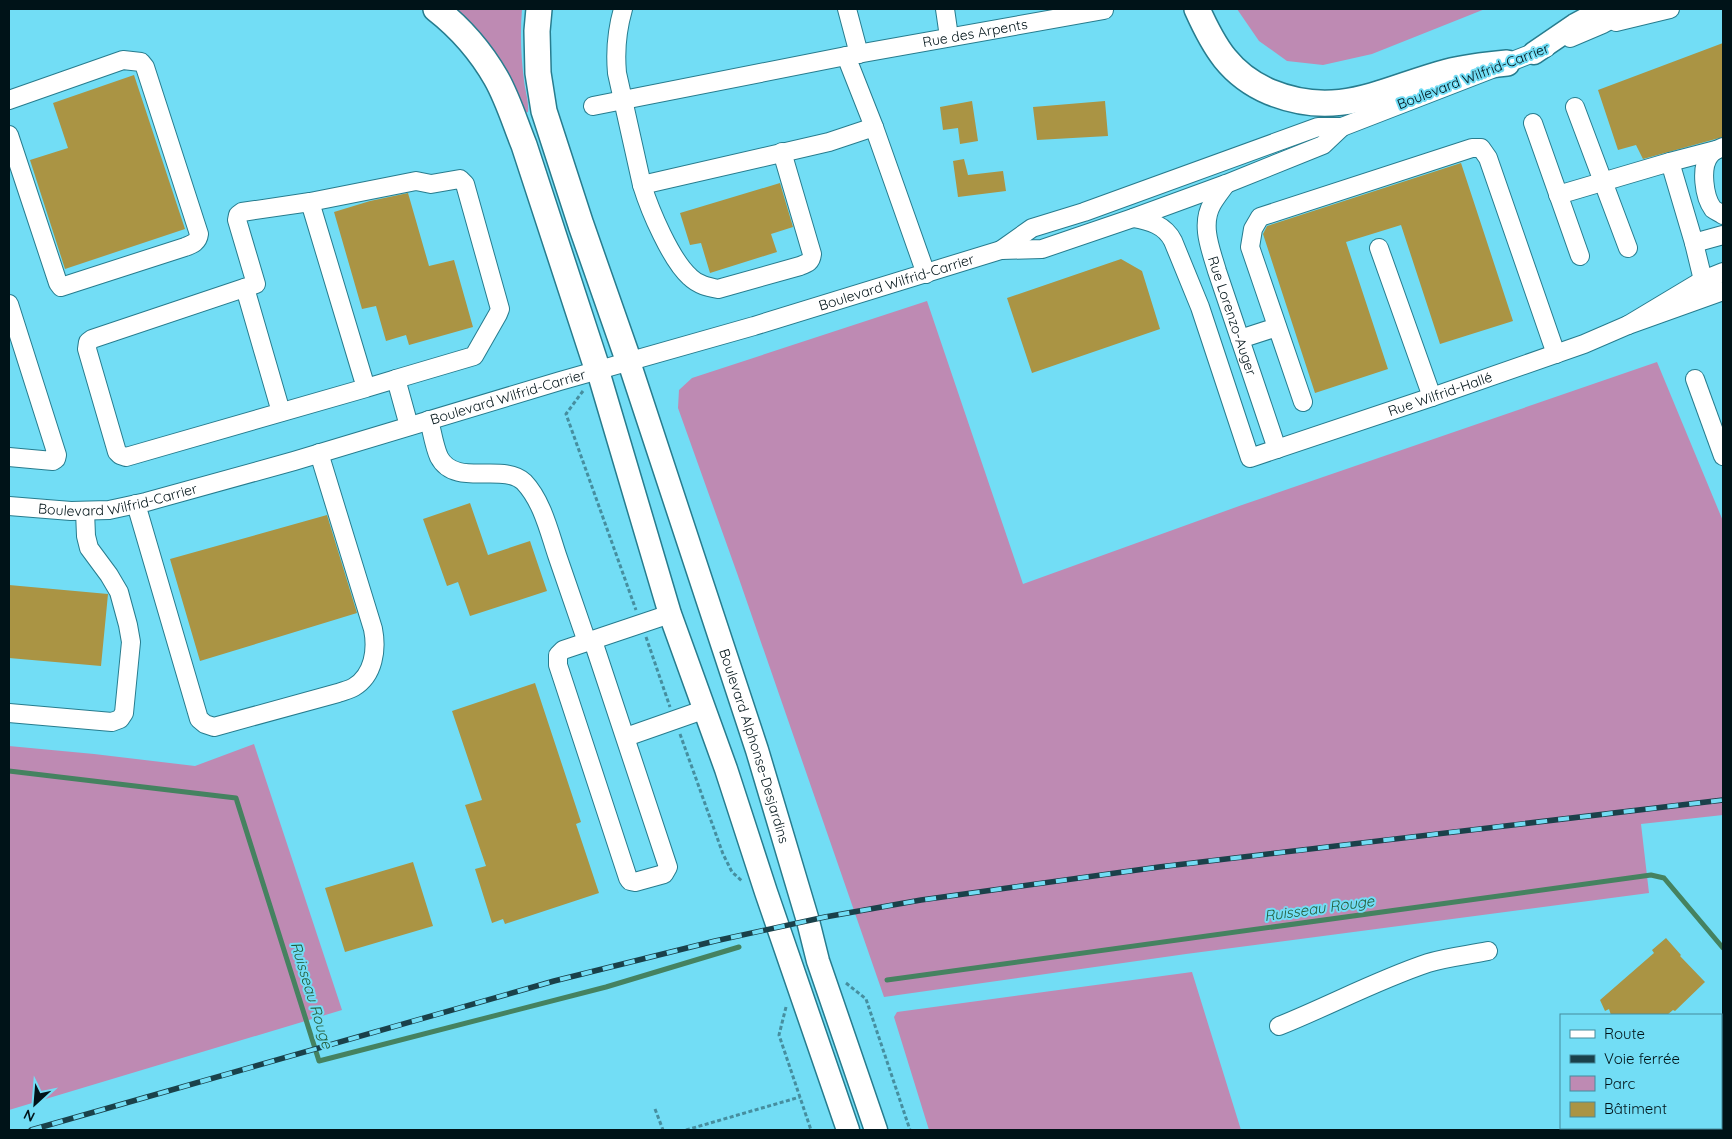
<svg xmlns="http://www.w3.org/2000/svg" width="1732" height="1139" viewBox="0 0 1732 1139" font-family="Quicksand,sans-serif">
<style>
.green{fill:#be8ab3}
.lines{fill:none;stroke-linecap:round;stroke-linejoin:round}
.stream{stroke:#458260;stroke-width:5}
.building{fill:#aa9444}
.minor-casing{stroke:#277c8e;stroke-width:20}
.major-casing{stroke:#277c8e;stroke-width:25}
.highway-casing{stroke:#277c8e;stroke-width:28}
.path{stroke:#468e9f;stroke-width:3;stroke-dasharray:4 2.5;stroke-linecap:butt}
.minor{stroke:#fff;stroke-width:18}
.major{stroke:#fff;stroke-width:22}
.highway{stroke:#fff;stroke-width:25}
.rail-casing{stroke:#1a414a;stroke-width:5.5}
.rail{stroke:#72ddf5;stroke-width:4;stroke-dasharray:11;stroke-linecap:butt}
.labels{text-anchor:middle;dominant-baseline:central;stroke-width:4;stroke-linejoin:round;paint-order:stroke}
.street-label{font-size:14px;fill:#001318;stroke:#72ddf5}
.water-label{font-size:15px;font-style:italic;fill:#245d3a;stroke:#72ddf5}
</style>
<rect width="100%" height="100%" fill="#72ddf5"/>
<path class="green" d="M455,9h67c-2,24 -1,48 2,71 1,11 5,21 4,32l-4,1c-17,-38 -35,-77 -69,-104z
M1237,9h248l-113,45 -49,11 -36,-4 -28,-20z
M927,301l96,283 219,-79 415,-143 66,159v294l-82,9 8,69 -463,61 -302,43 -147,-424 -59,-165 1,-18 13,-12z
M254,744l88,266 -333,100v-364l85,8 101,12z
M1192,972l49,158h-312l-35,-113 3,-5z"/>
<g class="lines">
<path class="stream" d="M9,771l227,27 83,263 287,-74 133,-40
M887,980l764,-105 13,3 59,70"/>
</g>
<path class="building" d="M1723,43v94l-80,22 -7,-14 -18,5 -20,-60z
M134,75l51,154 -120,40 -35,-109 38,-12 -15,-45z
M972,101l6,40 -18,3 -2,-16 -15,2 -3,-23z
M1105,101l3,35 -71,4 -4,-33z
M964,159l4,16 35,-4 3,20 -48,6 -5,-36z
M1461,163l52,158 -73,23 -39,-119 -55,17 42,127 -73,24 -52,-159 4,-8z
M780,183l13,44 -22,7 6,18 -67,21 -9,-30 -11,2 -10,-32z
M408,193l21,73 25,-6 19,67 -64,18 -3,-10 -20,6 -10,-35 -14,3 -28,-97 36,-11z
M1121,259l21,12 18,58 -128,44 -25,-75z
M470,503l18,52 42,-14 17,50 -77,25 -12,-34 -11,4 -24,-67z
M327,515l30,98 -157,48 -30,-102z
M9,585l99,9 -7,72 -92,-8z
M535,683l46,139 -5,2 23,69 -94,31 -2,-5 -11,4 -17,-54 11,-3 -21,-61 17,-5 -30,-89z
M413,862l20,64 -88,26 -20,-64z
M1666,938l15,17 -1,1 25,26 -30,29 -2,-1 -6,5h-56l-2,-6 -4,2 -5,-11 54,-47 -2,-3z"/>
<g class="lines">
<defs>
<g id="minor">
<path d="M623,9c-6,21 -8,42 -6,64l25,112 187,-43 45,-15"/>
<path d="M847,9l12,45"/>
<path d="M945,9l4,28"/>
<path d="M1616,22l54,-13"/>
<path d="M1570,38l33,-14 27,-15"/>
<path d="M846,56l28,71 52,147"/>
<path d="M9,100l114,-40 18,2 4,5 54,167c-1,8 -6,10 -14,13l-124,40 -3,-4 -49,-148"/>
<path id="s1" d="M593,106l253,-50 258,-46"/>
<path d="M1575,107l53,141"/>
<path d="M1533,123l47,133"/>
<path d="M1723,147c-5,2 -10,4 -13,8 -10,12 -6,42 3,54 3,2 7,4 10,6"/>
<path d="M1670,162l46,-12"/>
<path id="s2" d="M1226,184c-5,7 -10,13 -14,20 -12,21 -1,46 5,67l60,178"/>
<path d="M642,185c8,26 29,75 48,92 8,8 18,10 28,12l82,-23c8,-3 11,-4 12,-12l-30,-102"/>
<path d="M1558,195l112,-33 24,81"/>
<path d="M310,202l106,-21 15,3 29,-5 5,5 35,125 -2,5 -24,42 -78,23"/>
<path id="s3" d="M1133,218c17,3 32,7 40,23l27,66 50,151 182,-61 152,-53 44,-19"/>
<path d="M1379,248l53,149"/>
<path d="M1001,250l31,-22 52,-16 234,-85h24l204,-79"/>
<path d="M1723,272l-20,8 -75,45 95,-34"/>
<path d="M1703,280l-9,-37 29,-8"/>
<path d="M245,288l36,124"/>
<path d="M9,304l48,151 -1,4 -3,2 -44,-4"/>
<path d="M1240,339l37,-12"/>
<path d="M1695,379l28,77"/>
<path d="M366,388l-240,69 -6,-2 -3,-3 -30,-103 1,-7 4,-3 164,-55 -19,-64 1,-5 4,-3 68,-10 56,186 30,-9 13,47"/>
<path d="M1303,402l-53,-155 3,-18 7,-12 212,-69h9l7,10 68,196"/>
<path d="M429,420c3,11 5,26 10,37 16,31 64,5 85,25 18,19 25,49 33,73 10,29 20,58 30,87"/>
<path d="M136,504l63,215 6,5 9,3 124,-34c5,-2 11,-3 16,-6 20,-12 23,-38 19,-58l-54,-176"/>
<path id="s4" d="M9,506l62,5 38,-1 37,-8 148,-41 266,-80 194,-55 247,-76 41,-1 91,-31 93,-34 97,-39 19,-18"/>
<path d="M593,641l75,226 -4,7 -29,8 -5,-1 -2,-3 -70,-213v-10l5,-5 107,-36"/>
<path d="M9,713l103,9 8,-3 4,-6 7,-71 -3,-17 -9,-33 -10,-17 -20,-27 -3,-12 -1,-25"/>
<path d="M626,737l77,-27"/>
<path d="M1279,1026c50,-20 98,-46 149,-63 19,-6 41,-8 60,-12"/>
</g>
<g id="major">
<path d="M1534,53l41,-28 30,-16"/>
<path id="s5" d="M629,362l128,388 51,171 10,40 58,169"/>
<path d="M598,371l72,243 56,155 40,123 82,238"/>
</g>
<path id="highway" d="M436,9c23,18 45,43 60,69 12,21 19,45 28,67l74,226
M539,9l-2,22 1,42 6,38 37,114 48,137
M1197,9c17,38 33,66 73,83 68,28 113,-3 177,-20 20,-5 39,-7 60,-9"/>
</defs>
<use href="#minor" class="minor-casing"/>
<use href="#major" class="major-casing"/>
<use href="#highway" class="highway-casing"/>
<path class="path" d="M583,391l-17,23 70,196
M646,637l24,70
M680,734l43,120 9,18 10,9
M846,983l20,16 44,131
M786,1007l-7,28 32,95
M655,1109l8,21
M686,1130l114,-33"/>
<use href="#minor" class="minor"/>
<use href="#major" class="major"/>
<use href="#highway" class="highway"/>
<defs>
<path id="rail" d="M31,1130l523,-149 161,-40 110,-24 96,-17 238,-33 564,-67"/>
</defs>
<use href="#rail" class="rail-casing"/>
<use href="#rail" class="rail"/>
</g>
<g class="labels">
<g class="street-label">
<text stroke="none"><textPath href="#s1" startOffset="389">Rue des Arpents</textPath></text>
<text transform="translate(1473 76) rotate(-21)">Boulevard Wilfrid-Carrier</text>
<text stroke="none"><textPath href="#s4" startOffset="920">Boulevard Wilfrid-Carrier</textPath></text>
<text stroke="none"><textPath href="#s2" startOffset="141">Rue Lorenzo-Auger</textPath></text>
<text stroke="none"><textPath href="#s3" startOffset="479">Rue Wilfrid-Hallé</textPath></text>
<text stroke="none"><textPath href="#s4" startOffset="515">Boulevard Wilfrid-Carrier</textPath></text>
<text stroke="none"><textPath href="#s4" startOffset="110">Boulevard Wilfrid-Carrier</textPath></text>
<text stroke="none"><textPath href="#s5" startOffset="404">Boulevard Alphonse-Desjardins</textPath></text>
</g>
<g class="water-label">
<text transform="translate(1319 908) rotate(-8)">Ruisseau Rouge</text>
<text transform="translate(312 995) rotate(73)">Ruisseau Rouge</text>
</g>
</g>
<rect width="1732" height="1139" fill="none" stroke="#001318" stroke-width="20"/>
<rect x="1560" y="1014" width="162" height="115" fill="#72ddf5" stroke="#448c9d"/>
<rect x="1570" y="1030" width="25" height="8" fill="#ffffff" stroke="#448c9d"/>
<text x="1604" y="1039" font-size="15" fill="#001318">Route</text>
<rect x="1570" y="1055" width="25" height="8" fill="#1a414a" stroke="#448c9d"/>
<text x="1604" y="1064" font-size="15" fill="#001318">Voie ferrée</text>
<rect x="1570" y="1076" width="25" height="15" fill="#be8ab3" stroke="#448c9d"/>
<text x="1604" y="1089" font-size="15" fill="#001318">Parc</text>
<rect x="1570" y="1102" width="25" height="15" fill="#aa9444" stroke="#448c9d"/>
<text x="1604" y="1114" font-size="15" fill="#001318">Bâtiment</text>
<g transform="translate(35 1104) rotate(206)" stroke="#72ddf5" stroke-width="4" paint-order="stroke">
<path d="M0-4L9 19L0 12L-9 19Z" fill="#001318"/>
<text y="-8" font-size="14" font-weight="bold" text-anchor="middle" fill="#001318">N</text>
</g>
</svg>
